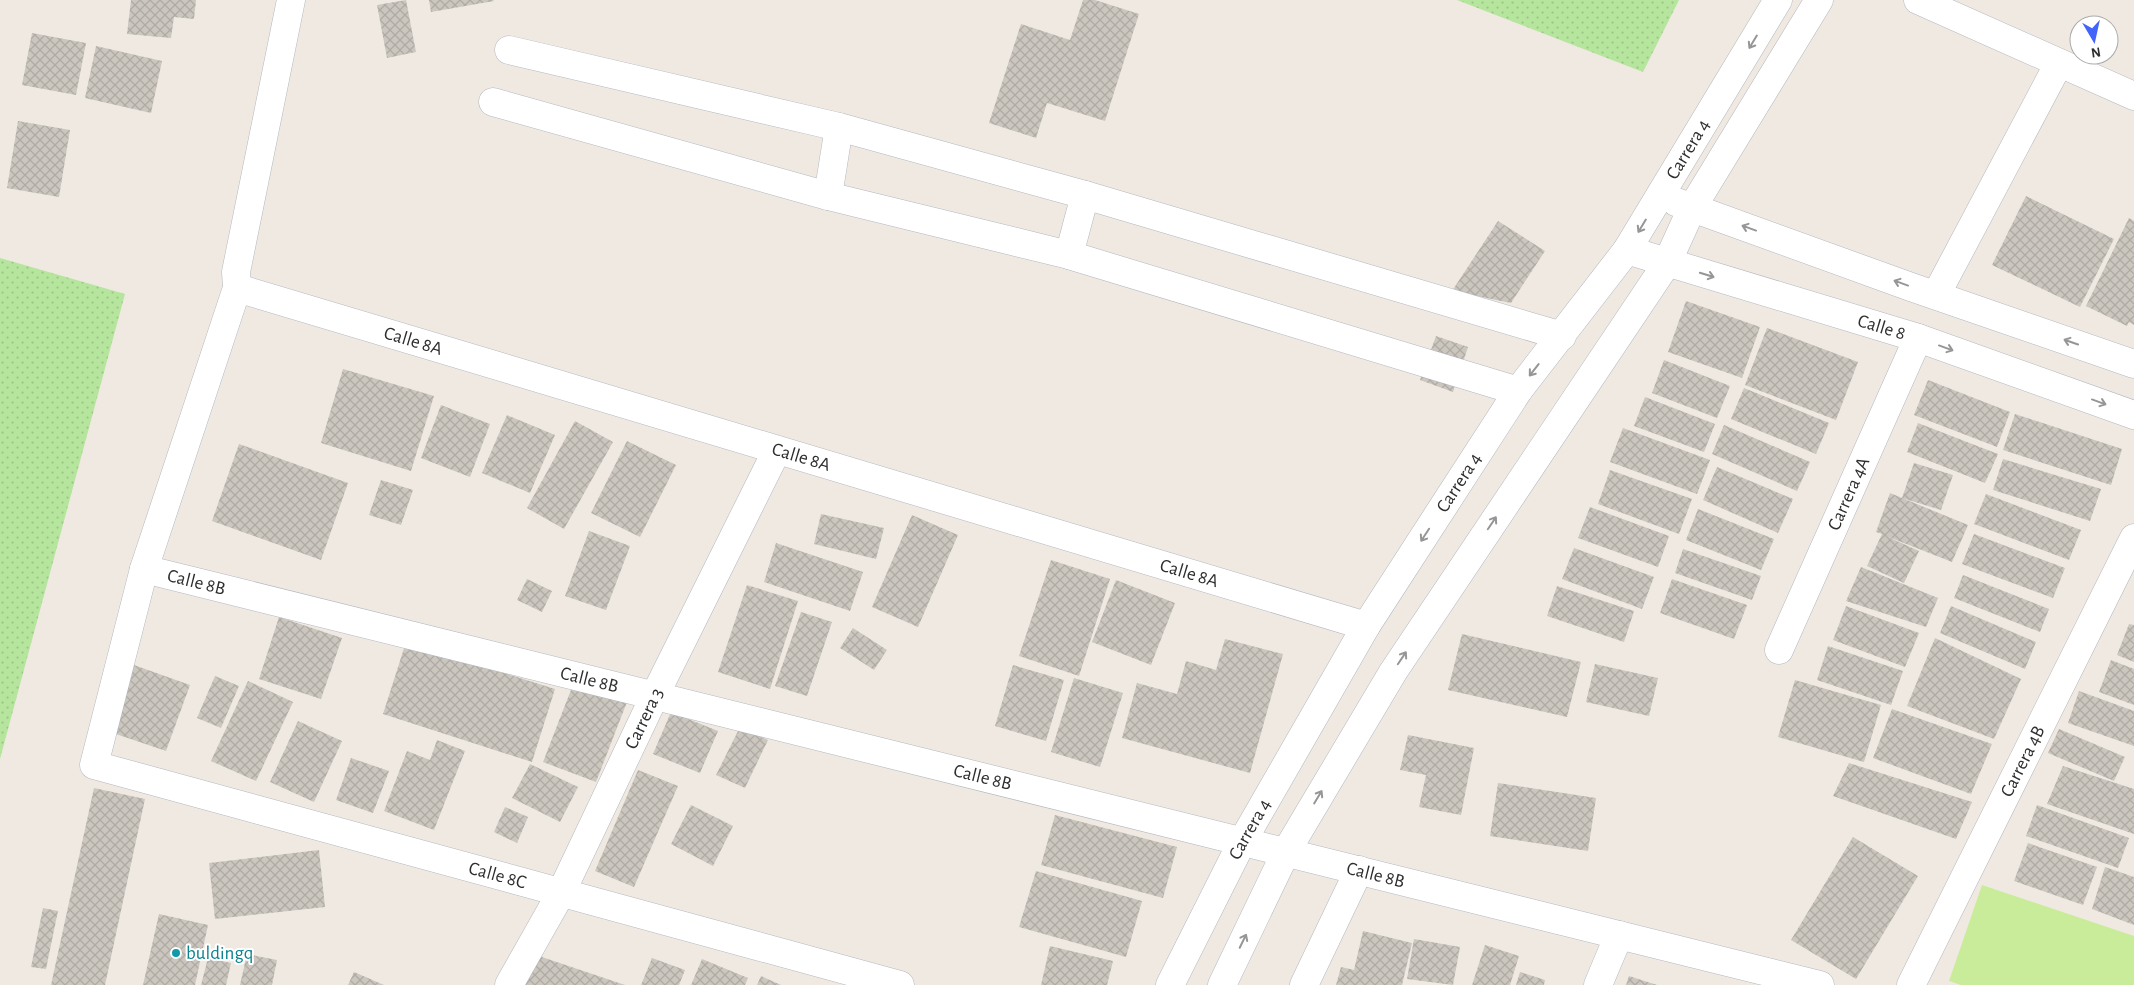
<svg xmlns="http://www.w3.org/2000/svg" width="2134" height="985" viewBox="0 0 2134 985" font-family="'Alegreya Sans',sans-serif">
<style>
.grass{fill:url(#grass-dots)}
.pitch{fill:#c9ec9a}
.building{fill:url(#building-cross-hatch)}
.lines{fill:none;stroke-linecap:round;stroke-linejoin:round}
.minor-casing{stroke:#b4b7c1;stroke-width:29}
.minor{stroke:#fff;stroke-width:28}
.oneway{stroke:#969696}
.culture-dot{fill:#0f9aa8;stroke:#fff;stroke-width:2}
.labels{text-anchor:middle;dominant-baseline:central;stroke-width:4;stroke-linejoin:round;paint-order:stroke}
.street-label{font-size:19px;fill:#2e2e2e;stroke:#fff}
.culture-label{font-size:19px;fill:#0d838f;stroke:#fff;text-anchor:start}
</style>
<defs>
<pattern id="grass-dots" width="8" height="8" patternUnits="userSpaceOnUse" patternTransform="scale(1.25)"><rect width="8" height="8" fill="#b6e59e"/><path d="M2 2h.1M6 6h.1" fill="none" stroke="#9dc588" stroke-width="1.8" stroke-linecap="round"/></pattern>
<pattern id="building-cross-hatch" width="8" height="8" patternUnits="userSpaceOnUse" patternTransform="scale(1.25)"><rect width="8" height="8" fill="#cbc7bf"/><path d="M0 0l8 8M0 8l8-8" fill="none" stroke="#afaba4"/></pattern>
</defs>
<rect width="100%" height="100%" fill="#efe9e1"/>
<path class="grass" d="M1457,0h222l-36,72z
M0,258l125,36 -125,465z"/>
<path class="pitch" d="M1982,885l152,51v49h-173l-12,-4z"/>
<path class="building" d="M131,0h65l-2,19 -20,-2 -3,21 -44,-4z
M406,0l10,52 -29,6 -10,-53z
M429,0h64l1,1 -63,11z
M1083,0h12l44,14 -34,107 -58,-18 -11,35 -47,-15 32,-99 49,16z
M32,33l54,10 -10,52 -54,-10z
M96,46l66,15 -11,52 -66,-15z
M18,121l52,9 -11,67 -52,-9z
M2026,196l88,43 -34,68 -88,-42z
M2129,218l5,3v104l-5,-3 -2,4 -41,-20z
M1498,221l47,30 -34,52 -59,-12z
M1686,301l74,26 -18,51 -74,-26z
M1767,328l91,34 -22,58 -91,-35z
M1436,336l32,11 -15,45 -33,-12z
M1664,360l66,26 -13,32 -65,-25z
M343,369l91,27 -23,75 -90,-28z
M1928,380l82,32 -13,35 -83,-32z
M1744,388l85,35 -13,31 -85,-35z
M1645,397l70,27 -11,28 -70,-26z
M441,405l49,19 -20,53 -49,-19z
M2015,414l107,35 -11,36 -108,-35z
M507,415l48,20 -25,58 -48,-20z
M575,421l38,21 -49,87 -37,-21z
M1918,423l80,31 -13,29 -78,-31z
M1724,425l86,37 -13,29 -85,-37z
M1623,428l87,32 -13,34 -87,-32z
M627,441l49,24 -36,72 -49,-24z
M239,444l109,39 -27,77 -109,-39z
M2003,459l98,30 -11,32 -97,-31z
M1914,463l39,12 -12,35 -39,-12z
M1717,467l76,32 -15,34 -75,-33z
M1610,470l82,29 -13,35 -81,-30z
M381,480l32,10 -12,35 -32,-10z
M1890,493l78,32 -16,37 -66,-26 33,15 -15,32 -37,-17 15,-32 -6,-2z
M1986,494l95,36 -12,30 -95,-36z
M1590,507l79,29 -11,31 -80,-29z
M1698,509l76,30 -13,31 -75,-30z
M821,514l63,14 -8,31 -62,-15z
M912,515l46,20 -40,92 -46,-20z
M589,531l41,15 -24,64 -41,-14z
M1974,534l91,34 -12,30 -91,-34z
M776,543l87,29 -13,39 -86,-29z
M1574,548l80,29 -12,32 -80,-30z
M1683,549l78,27 -9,24 -77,-27z
M1051,560l59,19 -31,97 -60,-20z
M1861,567l77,31 -12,29 -80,-26z
M1963,575l86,34 -9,23 -86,-34z
M527,579l25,12 -10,21 -25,-12z
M1672,579l75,26 -13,34 -74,-26z
M1116,580l59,23 -24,62 -59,-23z
M747,585l51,16 -28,88 -52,-17z
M1557,586l77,25 -10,31 -77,-26z
M1846,606l73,27 -14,34 -72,-27z
M1951,606l85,36 -11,27 -85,-36z
M801,612l31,10 -25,74 -32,-10z
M279,617l63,21 -21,61 -62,-20z
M2129,624l5,1v37l-17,-7z
M853,628l34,22 -13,20 -34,-22z
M1462,634l119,28 -14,55 -119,-27z
M1935,638l86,41 -27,60 -87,-33z
M1225,639l58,15 -33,119 -128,-35 15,-55 40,11 9,-33 30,9z
M406,642l149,47 -23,73 -149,-48z
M1828,646l75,25 -12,34 -74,-25z
M2111,660l23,9v36l-35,-13z
M1595,664l63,14 -9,38 -63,-14z
M134,665l56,20 -24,66 -56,-19z
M1013,665l51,15 -18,61 -51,-15z
M215,676l24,10 -18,42 -24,-10z
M1074,678l49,15 -23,74 -49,-15z
M1795,680l86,25 -17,57 -86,-25z
M248,681l45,21 -37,79 -45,-20z
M574,682l53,20 -31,80 -53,-20z
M2079,691l55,20v35l-66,-23z
M1892,709l100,35 -21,50 -98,-36z
M671,712l47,19 -18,42 -47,-19z
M298,721l44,20 -28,61 -44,-20z
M740,727l28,13 -23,48 -29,-13z
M2059,729l66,28 -11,24 -66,-28z
M1408,735l66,13 -13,67 -42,-8 7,-32 -26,-5z
M437,740l28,11 -31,79 -50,-19 23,-60 23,9z
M351,758l38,13 -16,42 -37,-13z
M1849,763l123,39 -16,37 -123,-43z
M530,764l48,23 -18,35 -48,-24z
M2063,766l71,23v45l-87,-30z
M638,770l40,16 -44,101 -39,-16z
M1498,783l98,15 -8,53 -98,-15z
M94,788l51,11 -40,186h-54z
M691,805l42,21 -20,40 -42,-22z
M2037,805l92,33 -11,30 -92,-32z
M505,807l23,10 -11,26 -23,-11z
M1055,815l122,32 -14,51 -122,-33z
M1853,837l65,39 -62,103 -65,-39z
M2028,843l69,24 -14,38 -69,-24z
M319,850l6,57 -110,12 -6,-56z
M2105,867l29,10v48l-42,-16z
M1036,871l106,30 -16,56 -107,-30z
M43,908l15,3 -12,58 -15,-2z
M159,914l49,11 -13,60h-52z
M1363,931l49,12 -10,42h-66l5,-18 13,3z
M1414,939l46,8 -7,38 -46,-6z
M1485,945l34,11 -9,29h-38z
M1050,946l63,15 -6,24h-66z
M530,953l95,32h-106z
M247,954l30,6 -5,25h-32z
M208,958l23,5 -5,22h-25z
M652,958l33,12 -6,15h-38z
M702,959l46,19 -3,7h-54z
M354,972l30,13h-36z
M1520,972l25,8 -1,5h-28z
M761,976l20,9h-24z
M1629,976l28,9h-31z"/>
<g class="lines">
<defs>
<g id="minor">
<path id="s1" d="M291,0l-55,272 1,16 -93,281 -50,196 806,220"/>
<path d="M1918,0l216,96"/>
<path d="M509,50l330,77 246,68 477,141"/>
<path d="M493,102l335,94 241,59 449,136"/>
<path d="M828,196l11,-69"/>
<path d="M1676,202l235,85 223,77"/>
<path id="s2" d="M1627,250l291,88 216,77"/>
<path d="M1069,255l16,-60"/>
<path id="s3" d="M237,288l1129,338"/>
<path d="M1936,295l123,-232"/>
<path id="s4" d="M144,569l1676,416"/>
<path id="s5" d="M1779,650l139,-312"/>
<path id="s6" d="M509,985l52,-92 94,-198 122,-245"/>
<path id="s7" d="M1170,985l72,-143 124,-216 152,-235 109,-141 151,-250"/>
<path d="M1222,985l64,-133 107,-180 274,-409 25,-55 127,-208"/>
<path d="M1304,985l55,-115"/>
<path d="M1598,985l21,-50"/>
<path id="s8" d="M1911,985l223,-447"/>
</g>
</defs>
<use href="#minor" class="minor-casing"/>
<use href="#minor" class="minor"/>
</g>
<defs><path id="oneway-shaft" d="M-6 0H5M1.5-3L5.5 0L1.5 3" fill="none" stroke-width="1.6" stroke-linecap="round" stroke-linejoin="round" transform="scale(1.25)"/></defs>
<g class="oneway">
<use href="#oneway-shaft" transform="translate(1753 42) rotate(121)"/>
<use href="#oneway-shaft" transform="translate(1642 226) rotate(121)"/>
<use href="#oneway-shaft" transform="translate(1749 228) rotate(-160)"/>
<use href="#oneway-shaft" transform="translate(1707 275) rotate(17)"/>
<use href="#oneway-shaft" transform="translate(1901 283) rotate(-160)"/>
<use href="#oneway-shaft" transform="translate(2071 342) rotate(-161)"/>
<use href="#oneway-shaft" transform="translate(1946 348) rotate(20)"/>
<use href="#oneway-shaft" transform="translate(1534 370) rotate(128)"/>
<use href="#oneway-shaft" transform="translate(2099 402) rotate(20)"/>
<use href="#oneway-shaft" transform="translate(1492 523) rotate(-56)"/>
<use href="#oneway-shaft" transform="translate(1425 535) rotate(123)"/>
<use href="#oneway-shaft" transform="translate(1402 658) rotate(-56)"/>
<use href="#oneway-shaft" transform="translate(1318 797) rotate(-59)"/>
<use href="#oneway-shaft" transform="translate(1243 941) rotate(-64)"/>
</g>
<circle class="culture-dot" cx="176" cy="953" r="5"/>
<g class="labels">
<g class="street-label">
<text stroke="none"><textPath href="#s7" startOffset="985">Carrera 4</textPath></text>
<text stroke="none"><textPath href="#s2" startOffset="266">Calle 8</textPath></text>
<text stroke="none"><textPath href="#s3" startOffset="184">Calle 8A</textPath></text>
<text stroke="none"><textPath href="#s3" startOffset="589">Calle 8A</textPath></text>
<text stroke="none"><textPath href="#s7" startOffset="580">Carrera 4</textPath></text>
<text stroke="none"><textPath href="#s5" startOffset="171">Carrera 4A</textPath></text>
<text stroke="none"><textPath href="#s3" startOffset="994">Calle 8A</textPath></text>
<text stroke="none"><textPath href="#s4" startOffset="54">Calle 8B</textPath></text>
<text stroke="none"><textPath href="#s4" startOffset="459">Calle 8B</textPath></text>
<text stroke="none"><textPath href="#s6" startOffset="299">Carrera 3</textPath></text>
<text stroke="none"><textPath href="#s8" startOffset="250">Carrera 4B</textPath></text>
<text stroke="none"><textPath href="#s4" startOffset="864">Calle 8B</textPath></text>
<text stroke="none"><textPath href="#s7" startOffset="175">Carrera 4</textPath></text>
<text stroke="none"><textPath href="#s4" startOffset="1269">Calle 8B</textPath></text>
<text stroke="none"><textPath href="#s1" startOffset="1210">Calle 8C</textPath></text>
</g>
<g class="culture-label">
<text x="186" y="953">buldingq</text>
</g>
</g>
<g transform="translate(2094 40) rotate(171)"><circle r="24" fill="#ffffff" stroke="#ababab"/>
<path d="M0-4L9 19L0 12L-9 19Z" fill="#4264fb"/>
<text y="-8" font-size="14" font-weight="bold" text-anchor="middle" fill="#2e2e2e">N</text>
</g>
</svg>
